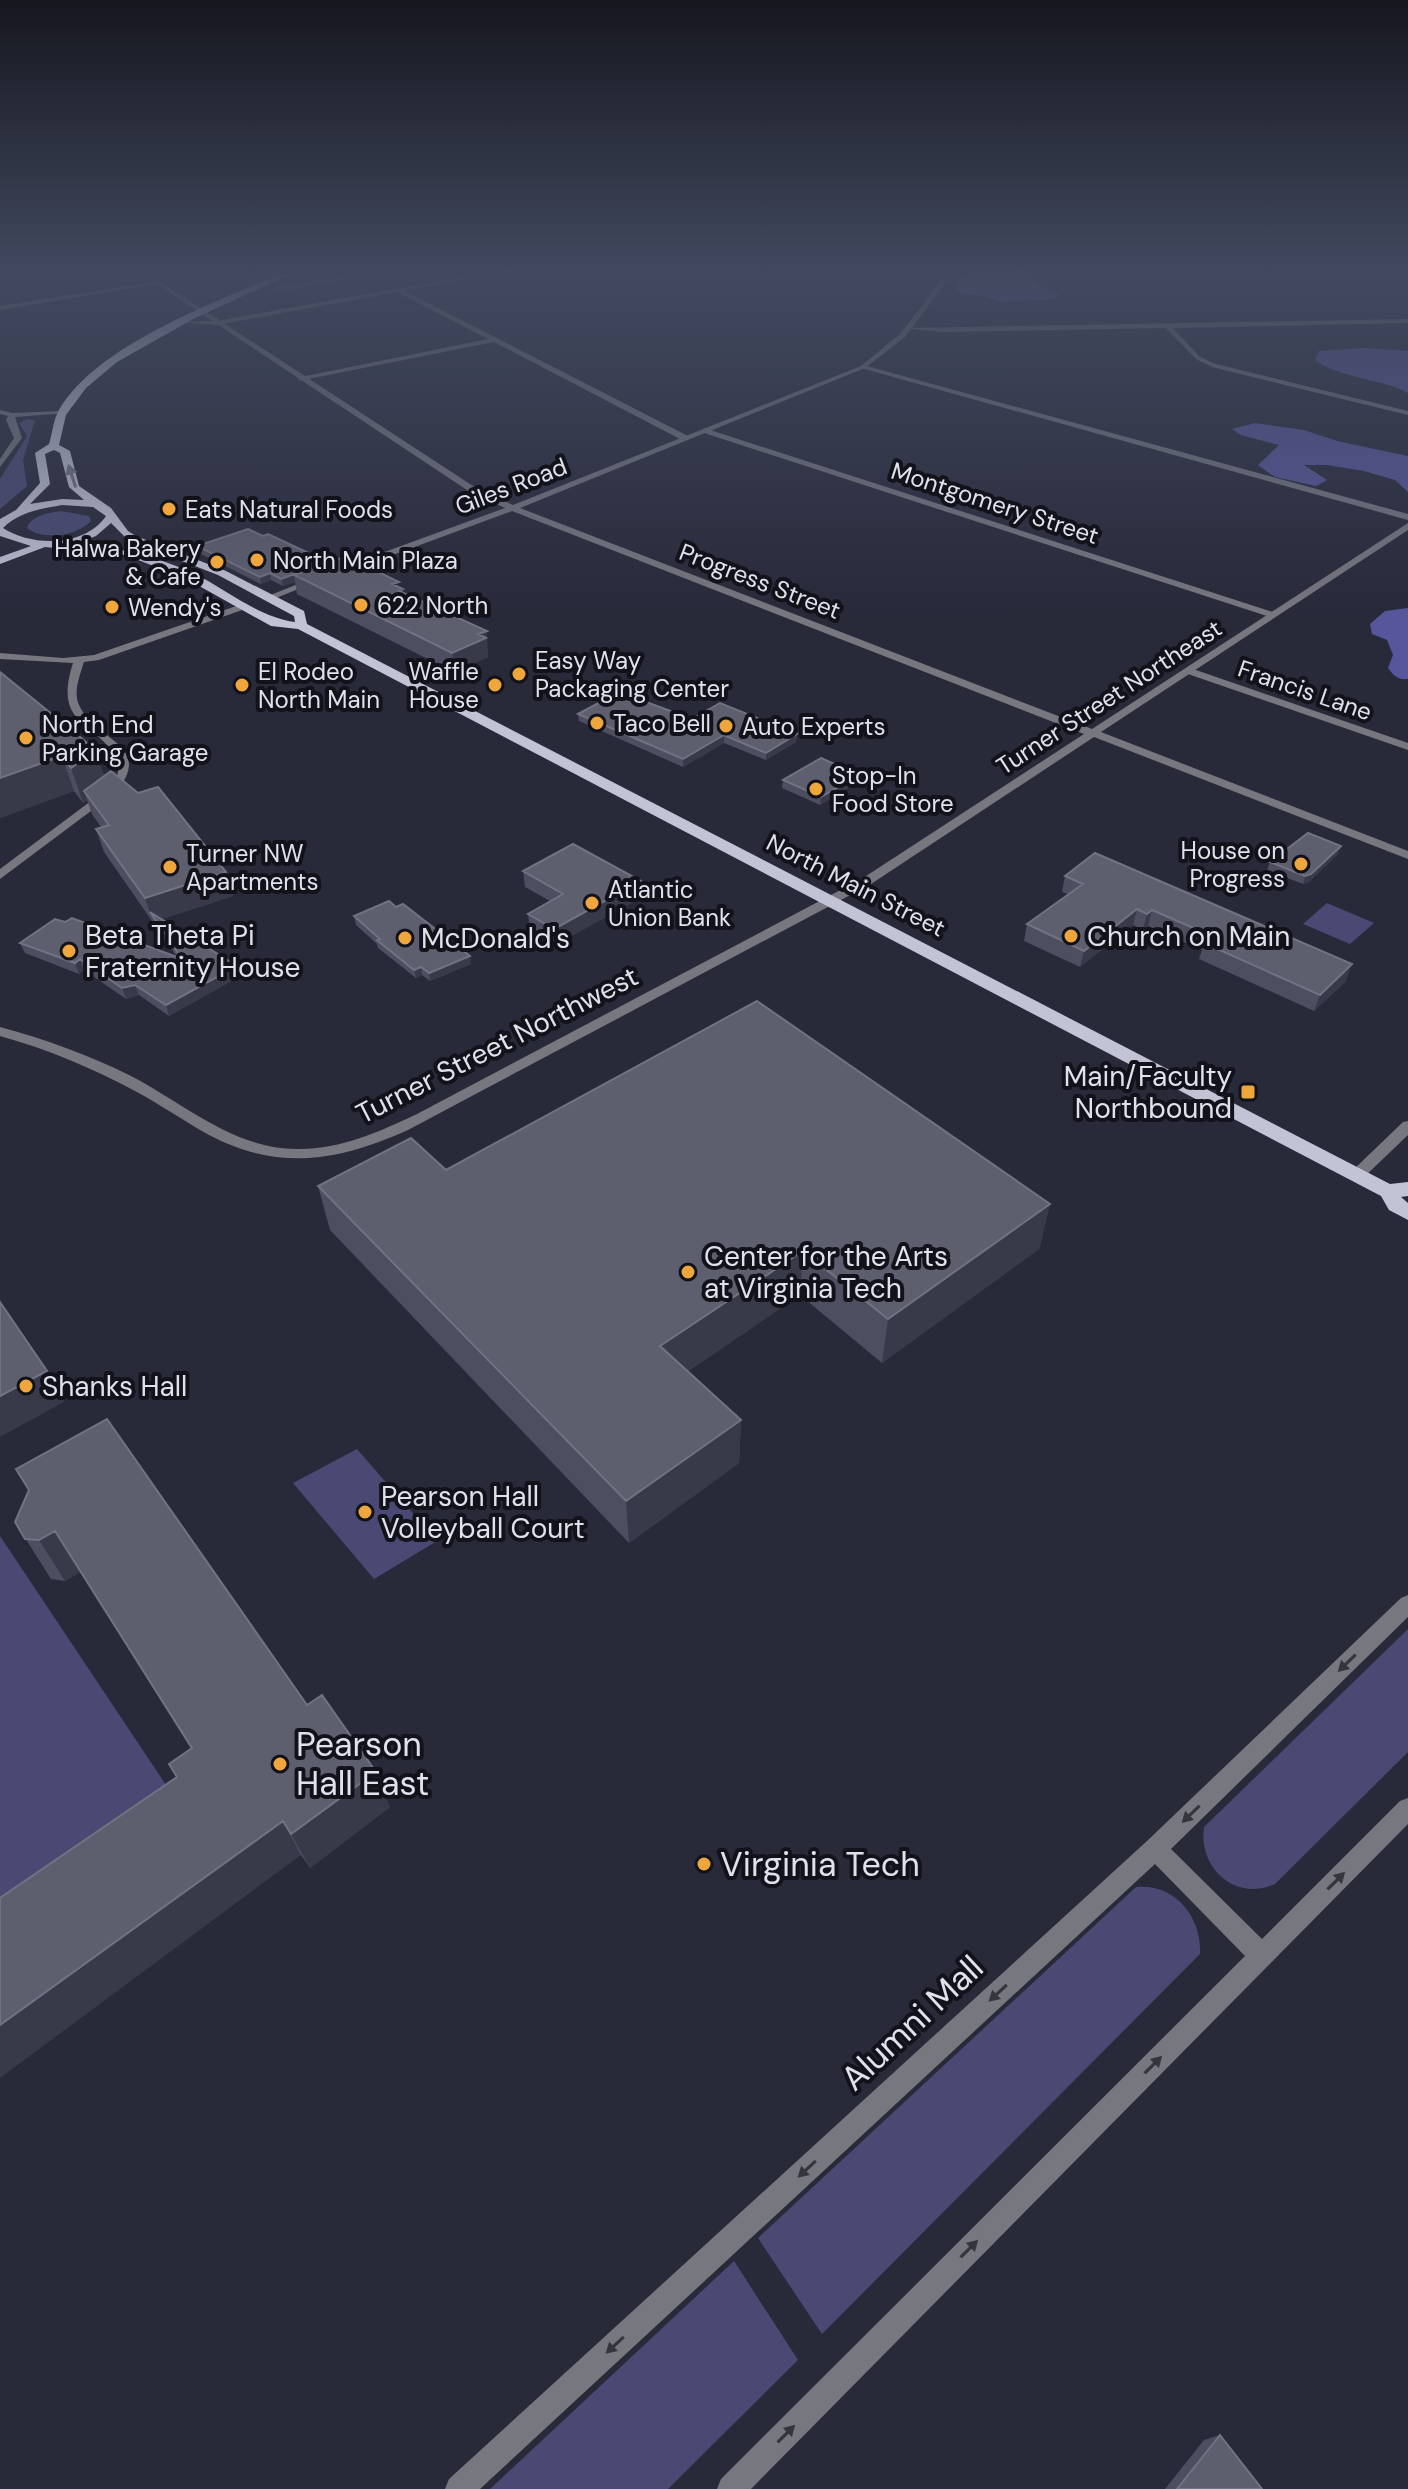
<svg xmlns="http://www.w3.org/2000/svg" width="1408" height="2489" viewBox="0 0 1408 2489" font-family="'DM Sans',sans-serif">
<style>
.green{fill:#494973}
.forest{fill:#57569c}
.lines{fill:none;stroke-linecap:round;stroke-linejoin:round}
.stream{stroke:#4d4b91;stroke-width:4}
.minor{fill:#76777f;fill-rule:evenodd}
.tertiary{fill:#76777f;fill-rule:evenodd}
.primary{fill:#c2c3d5;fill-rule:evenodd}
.wall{fill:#4d4e5f}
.shaded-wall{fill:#383949}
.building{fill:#5d5e6e;stroke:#717282;stroke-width:2}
.oneway{fill:#737381}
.oneway2{fill:#35353d}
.poi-dot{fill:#efa73d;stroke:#12121a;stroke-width:3}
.labels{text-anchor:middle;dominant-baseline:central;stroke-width:8;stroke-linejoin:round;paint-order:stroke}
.far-street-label{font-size:24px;fill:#e0e1ec;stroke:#12121a}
.far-poi-label{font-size:24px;fill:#e0e1ec;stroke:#12121a;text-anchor:start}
.poi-label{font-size:28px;fill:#e0e1ec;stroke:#12121a;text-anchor:start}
.street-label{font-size:28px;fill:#e0e1ec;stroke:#12121a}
.near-poi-label{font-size:34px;fill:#e0e1ec;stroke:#12121a;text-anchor:start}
.near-street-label{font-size:34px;fill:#e0e1ec;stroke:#12121a}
</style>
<rect width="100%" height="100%" fill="#282939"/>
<path class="green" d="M27,419l8,1 -12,40 4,26 -27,23v-30l27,-43 -8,-13z
M61,511l28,5 2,5c-14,15 -47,20 -64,7 4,-13 22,-15 34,-17z
M1327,903l47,20 -24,21 -47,-20z
M357,1449l80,92 -63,38 -81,-96z
M0,1536l186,279 -186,127z
M1408,1629v123l-133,132c-40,18 -77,-16 -71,-57z
M1136,1887c40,-4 66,31 64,67l-378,380 -64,-96z
M734,2261l64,99 -130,129h-178z"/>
<path class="forest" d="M1022,269l15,5 -3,4 4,6 22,11 -6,4 -51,3 -19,-6 -27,-3 -1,-10 10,-11z
M1364,348l44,3v42c-25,-14 -68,-15 -93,-33l4,-9z
M1255,423l49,7 33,11 71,15v36l-13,-12 -31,-9 -37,-6h-23l23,15 -11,6 -41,-9 -17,-12 21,-20 -38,-10 -9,-6z
M1408,608v71c-10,1 -14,-3 -20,-11l5,-13 -6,-15 -15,-6 -2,-10 15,-13z"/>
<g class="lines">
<path class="stream" d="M277,289l120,-20"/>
<path class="minor" d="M195,269h13l-58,11 -3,-2z
M506,269h12l-113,22 283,145v4h-6l-188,-98 -196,39 3,-4 187,-38 -91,-47 -180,33 -36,-3 36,-1z
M159,281l-2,3 -157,26v-4z
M1408,319v4l-235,5 27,29 16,7 192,47v4l-196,-48 -16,-8 -30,-31 -224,4 -36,-4z
M863,365l545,149v6l-547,-152z
M0,410l12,3 51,-2 4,2 -52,4 7,21 -22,29v-8l14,-21 -8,-18 2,-4 -8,-2z
M704,428l572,185 2,2 -8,2 -569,-185z
M245,603l5,3 -2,2 -149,52 -15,2c-4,13 -11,30 -5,43 16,36 77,40 36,88l-115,86v-10l107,-80 10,-12 2,-11c-17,-48 -68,-34 -46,-103l-73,-4v-6l63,5 31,-3z
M1185,669h8l215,74v7l-223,-77z
M1408,1121v14l-46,44h-10l-3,-4 3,-4 51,-49z"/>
<path class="tertiary" d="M134,269h7l335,219 37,17 348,-139 39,-32 50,-65h6l-51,68 -40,31 -345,140 572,221 316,-206v7l-307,202 307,119v8l-314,-122 -223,147 -463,246c-70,31 -128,42 -199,5 -25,-14 -48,-30 -74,-44 -43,-23 -88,-42 -135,-55v-9c45,12 89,28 131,49 52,27 103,73 165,73 43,1 83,-17 121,-35l446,-236 221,-144 -572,-223 -168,62h-6v-4l167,-61 -35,-16z
M313,578l8,2 -50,20 -8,-2z
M1408,1595v22l-237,232 91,90 138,-138 8,-3v26l-657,665h-34l4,-10 524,-523 -90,-92 -675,625h-35l4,-10 698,-638 254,-243z"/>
<path class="primary" d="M292,269h10l-107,49 -78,44 -31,26 -20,27 -7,30 11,6 9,35 32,22 17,23 8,5 90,35 78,40 3,13 1083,560 18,-2v14l-7,1 7,6v17l-19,-10 -8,-14 -1083,-567 -27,-3 -86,-48 -60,-23 -80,-8 -45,17v-7l31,-11 -31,-10v-17l16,-9 24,-27 -5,-30 14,-9c3,-9 4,-21 8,-30 35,-69 167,-115 235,-145zM54,450l6,3 9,34 15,13 -22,-1 -32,5 20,-20 -5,-30zM62,505l31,2 13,9c-21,31 -74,31 -103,12 16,-16 37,-19 59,-23zM111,523l17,17 90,35 76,41 1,6c-37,-5 -69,-33 -102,-49 -38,-17 -74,-25 -115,-30l18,-7z"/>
</g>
<path class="wall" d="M197,546l131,17 72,25 3,1v3l86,58h-2l1,7 -34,15 -157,-78 -2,-12 -12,4 -12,-6 -10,4 -62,-31z
M0,672l104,104 122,96 7,24 -71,23 75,47 3,10 -71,40 -30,-21 -13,4 -42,-29 -5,4 -54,-21 -5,-10 45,-21 112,35 -73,-105 -8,-23 5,-2 -9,-13 -5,-14 -4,3 -9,-12 -74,27z
M578,714l114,5 105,15 -1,8 -30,18 -42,-17 -41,24 -104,-46z
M859,775l-1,7 -38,23 -38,-17 1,-8z
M1341,846l-3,8 -29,28 -6,2 -36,-14 3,-8z
M523,871l119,26 -87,48 -25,-15 -2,-16 22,-13 -25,-14z
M1065,876l281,105 -32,30 -115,-52 3,-9 -54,-24 -5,4 -10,-5 -53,42 -56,-26 3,-17 41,-30 -6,-2z
M354,916l117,48 -41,17 -8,-6 -6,3 -38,-30 -1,-4 -21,-19z
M446,1170l604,34 -11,45 -157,114 -82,-68 -112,76 53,49 -2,43 -110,80 -299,-313 -12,-44z
M15,1522l292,183 83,102 -80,61 -9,-13 -124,-78 14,-28 -111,-177 -15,9 -14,-2z
M1220,2435l42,54h-97l39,-49z"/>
<path class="shaded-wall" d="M328,562l-34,13 1,7 -12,4 -2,-7z
M270,573l1,7 -10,4 -1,-7z
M487,631l1,26 -34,15 -2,-19 26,-19z
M797,734l-1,8 -30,18v-7z
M724,735v8l-41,24v-8z
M96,750l11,34 -23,7 3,9 -4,3 -12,-35z
M62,756l12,35 -74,27v-40z
M859,775l-1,7 -38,23 1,-8z
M1341,846l-3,8 -29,28 -6,2 2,-8z
M226,872l7,24 -77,25 -6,-9 3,10 -8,-24z
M641,881l1,16 -87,48 -1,-16z
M1137,909l-4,16 -53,42 4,-16z
M1152,910l-4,16 -5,4 4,-16z
M470,956l1,8 -41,17 -1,-8z
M80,959l4,11 -5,4 -4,-11z
M1352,964l-6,17 -32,30 6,-16z
M237,966l3,10 -71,40 -3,-11z
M421,967l1,8 -6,3 -2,-8z
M135,985l4,10 -13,4 -4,-11z
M1050,1204l-11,45 -157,114 6,-44z
M803,1251l-3,44 -139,94 -1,-43z
M47,1371l17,31 -64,35v-41z
M741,1420l-2,43 -110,80 -3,-42z
M55,1531l25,41 -15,9 -26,-41z
M376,1772l14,35 -80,61 -19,-34z
M283,1821l18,34 -301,223v-53z"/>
<path class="building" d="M248,529l15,7 5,-2 60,28 -47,17 -11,-6 -10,4 -63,-31z
M341,558l10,5 5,-2 43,21 -7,2 11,5 -4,2 88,40 -9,3 8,4 -34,15 -158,-78z
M0,672l96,78 -25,18 -9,-12 -62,22z
M619,692l73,27 28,-16 77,31 -31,19 -42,-18 -41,24 -105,-45z
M821,758l38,17 -38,22 -38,-17z
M111,771l27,22 20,-6 68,85 -81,26 -49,-69 13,-4 -25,-34z
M1308,833l33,13 -30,28 -6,2 -35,-14z
M573,844l68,37 -87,48 -26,-15 35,-20 -40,-23z
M1095,853l257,111 -32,31 -116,-52 8,-7 -60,-26 -5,4 -10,-5 -53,42 -57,-27 56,-40 -18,-8z
M389,901l7,6 7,-3 67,52 -41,17 -8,-6 -7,3 -37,-30 3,-1 -26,-23z
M150,912l87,54 -71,39 -31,-20 -13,3 -42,-29 -5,4 -55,-20 35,-24 10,3 7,-4 110,41z
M757,1001l293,203 -162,115 -85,-68 -143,95 81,74 -115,81 -308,-315 93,-48 35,32z
M0,1302l47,69 -47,25z
M107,1419l200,286 15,-10 54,77 -85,62 -8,-13 -283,204v-127l177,-121 -8,-13 23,-16 -137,-217 -16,9 -14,-1 -10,-17 14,-32 -13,-21z
M1220,2435l42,54h-85z"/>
<defs><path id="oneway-solid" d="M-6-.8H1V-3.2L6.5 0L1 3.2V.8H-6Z" transform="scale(2)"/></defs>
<use class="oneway" href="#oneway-solid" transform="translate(72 476) rotate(-108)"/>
<g class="oneway2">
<use href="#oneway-solid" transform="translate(1347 1663) rotate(136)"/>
<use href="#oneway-solid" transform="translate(1191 1814) rotate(136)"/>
<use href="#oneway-solid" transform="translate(1336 1881) rotate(-45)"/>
<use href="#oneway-solid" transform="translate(998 1993) rotate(137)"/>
<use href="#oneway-solid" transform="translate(1153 2065) rotate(-45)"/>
<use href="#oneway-solid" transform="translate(807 2169) rotate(137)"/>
<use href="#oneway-solid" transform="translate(969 2249) rotate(-45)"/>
<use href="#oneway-solid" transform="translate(615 2345) rotate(137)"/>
<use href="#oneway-solid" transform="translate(786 2434) rotate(-45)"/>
</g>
<linearGradient id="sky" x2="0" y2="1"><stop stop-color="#16171f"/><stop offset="0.44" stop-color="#42495f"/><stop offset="1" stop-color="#42495f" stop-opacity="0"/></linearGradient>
<rect width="1408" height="617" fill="url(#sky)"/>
<g class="poi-dot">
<circle cx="169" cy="509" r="8"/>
<circle cx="257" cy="560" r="8"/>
<circle cx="217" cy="562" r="8"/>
<circle cx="361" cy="605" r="8"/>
<circle cx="112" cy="607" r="8"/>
<circle cx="519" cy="674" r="8"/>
<circle cx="242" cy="685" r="8"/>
<circle cx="495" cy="685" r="8"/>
<circle cx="597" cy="723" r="8"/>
<circle cx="726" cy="726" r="8"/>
<circle cx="26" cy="738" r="8"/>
<circle cx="816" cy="789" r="8"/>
<circle cx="1301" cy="864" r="8"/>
<circle cx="170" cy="867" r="8"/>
<circle cx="592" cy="903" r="8"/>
<circle cx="1071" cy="936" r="8"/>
<circle cx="405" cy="938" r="8"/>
<circle cx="69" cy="951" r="8"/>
<rect x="1240" y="1084" width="16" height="16" rx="4"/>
<circle cx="688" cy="1272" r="8"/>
<circle cx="26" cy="1386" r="8"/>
<circle cx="365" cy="1512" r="8"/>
<circle cx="280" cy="1764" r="8"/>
<circle cx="704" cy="1864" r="8"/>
</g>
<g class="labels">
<g class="far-street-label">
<text transform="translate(511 486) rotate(-21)">Giles Road</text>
<text transform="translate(995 503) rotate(18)">Montgomery Street</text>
<text transform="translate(760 581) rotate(21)">Progress Street</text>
<text transform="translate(1305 690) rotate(19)">Francis Lane</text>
<text transform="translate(1109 697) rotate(-33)">Turner Street Northeast</text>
<text transform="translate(856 885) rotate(27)">North Main Street</text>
</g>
<g class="far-poi-label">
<text x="185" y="509">Eats Natural Foods</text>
<text x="201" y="548" text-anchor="end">Halwa Bakery<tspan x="201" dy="28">&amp; Cafe</tspan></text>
<text x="273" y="560">North Main Plaza</text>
<text x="377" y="605">622 North</text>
<text x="128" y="607">Wendy's</text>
<text x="535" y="660">Easy Way<tspan x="535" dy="28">Packaging Center</tspan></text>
<text x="258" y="671">El Rodeo<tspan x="258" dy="28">North Main</tspan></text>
<text x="479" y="671" text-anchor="end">Waffle<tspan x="479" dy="28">House</tspan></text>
<text x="613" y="723">Taco Bell</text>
<text x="42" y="724">North End<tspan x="42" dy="28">Parking Garage</tspan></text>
<text x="742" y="726">Auto Experts</text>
<text x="832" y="775">Stop-In<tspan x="832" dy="28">Food Store</tspan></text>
<text x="1285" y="850" text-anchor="end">House on<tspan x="1285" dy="28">Progress</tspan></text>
<text x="186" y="853">Turner NW<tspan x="186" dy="28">Apartments</tspan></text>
<text x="608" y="889">Atlantic<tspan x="608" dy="28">Union Bank</tspan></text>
</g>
<g class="poi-label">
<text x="85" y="935">Beta Theta Pi<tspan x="85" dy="32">Fraternity House</tspan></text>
<text x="1087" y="936">Church on Main</text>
<text x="421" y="938">McDonald's</text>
<text x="1232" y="1076" text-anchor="end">Main/Faculty<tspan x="1232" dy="32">Northbound</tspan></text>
<text x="704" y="1256">Center for the Arts<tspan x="704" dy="32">at Virginia Tech</tspan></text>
<text x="42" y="1386">Shanks Hall</text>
<text x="381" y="1496">Pearson Hall<tspan x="381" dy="32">Volleyball Court</tspan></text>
</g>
<g class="street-label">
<text transform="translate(497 1045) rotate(-27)">Turner Street Northwest</text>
</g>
<g class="near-poi-label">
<text x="296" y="1744">Pearson<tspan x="296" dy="39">Hall East</tspan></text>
<text x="720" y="1864">Virginia Tech</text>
</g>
<g class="near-street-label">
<text transform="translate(912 2023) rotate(-43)">Alumni Mall</text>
</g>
</g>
</svg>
